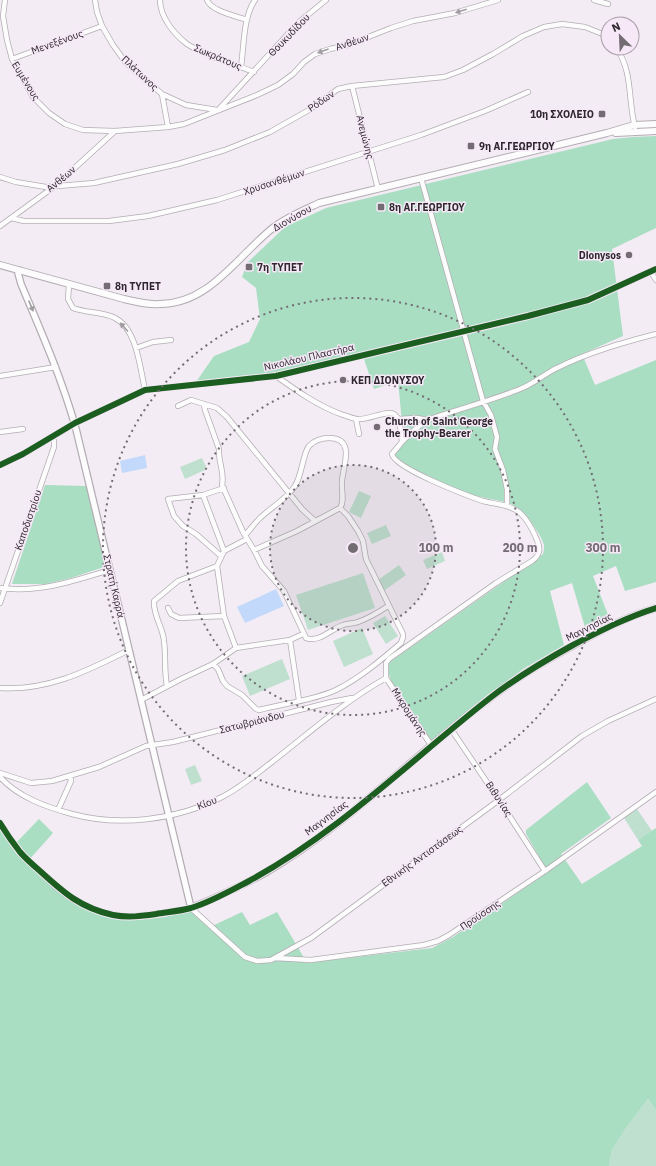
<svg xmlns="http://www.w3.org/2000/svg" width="656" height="1166" viewBox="0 0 656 1166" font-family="'IBM Plex Sans',sans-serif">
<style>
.green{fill:#bfe0cf}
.forest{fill:#a9dec3}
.water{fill:#c2d9fc}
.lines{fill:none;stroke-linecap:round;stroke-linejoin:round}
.minor-casing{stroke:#b3adb3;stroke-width:6}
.tertiary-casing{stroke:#b3adb3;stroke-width:8}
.secondary-casing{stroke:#b3adb3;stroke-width:8}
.minor{stroke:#fdfcfd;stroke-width:4.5}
.tertiary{stroke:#fdfcfd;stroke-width:5.5}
.secondary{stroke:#fdfcfd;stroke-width:6}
.cycleway-casing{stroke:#f6e8f7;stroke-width:8}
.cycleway{stroke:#1b5e20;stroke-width:6}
.oneway{fill:#a09da0}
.ring{fill:none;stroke:#736d73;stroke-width:2;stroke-dasharray:2 4}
.poi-dot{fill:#736d73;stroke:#f6e8f7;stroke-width:1.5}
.labels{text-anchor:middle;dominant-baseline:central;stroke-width:3;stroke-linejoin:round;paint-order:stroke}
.street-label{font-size:10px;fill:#2e282e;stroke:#f6e8f7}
.poi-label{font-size:10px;font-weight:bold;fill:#2e282e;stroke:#f6e8f7;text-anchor:start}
.centre{fill:#736d73;stroke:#f6e8f7;stroke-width:2}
.ring-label{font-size:12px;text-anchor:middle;font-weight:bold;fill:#736d73;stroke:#f6e8f7;stroke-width:3;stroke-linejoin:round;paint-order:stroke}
</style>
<rect width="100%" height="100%" fill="#f3ecf4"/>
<path class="green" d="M202,458l5,11 -22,10 -5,-12z
M359,491l12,5 -10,22 -12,-6z
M386,525l5,11 -19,8 -5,-11z
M442,552l3,9 -18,8 -4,-9z
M399,565l7,10 -21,15 -7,-10z
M363,573l12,35 -67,22 -12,-35z
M385,616l13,20 -12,8 -13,-21z
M362,628l11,26 -29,13 -11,-26z
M282,659l8,20 -40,17 -8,-20z
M195,765l7,16 -11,4 -6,-16z
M637,809l15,22 -14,9 -14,-22z
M648,1099l8,11v56h-47l3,-16 14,-22z"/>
<path class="forest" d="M656,136v92l-44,21 11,87 -41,18 13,31 61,-25v222l-31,9 -9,-25 -23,10 17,44 -24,11 -14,-48 -22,8 14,54 -41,24 -41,31 -51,41 -40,-60 -3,-10 -1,-7 156,-110c1,-4 2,-8 0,-12 -5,-12 -19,-31 -30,-37 -11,-5 -33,-7 -45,-11 -17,-5 -64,-26 -75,-39l11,-12 -6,-62 -24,8 -12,-36 -84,19 -82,10 18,-26 35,-14 11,-23 -4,-31 -14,-11 5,-14 38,-36 41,-19 287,-69 20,-2z
M45,485l42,1 20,80 -36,12 -25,6h-34z
M587,782l24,36 -50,36 21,30 60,-38 -4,-6 18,-12v282l-8,-11 -22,29 -14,22 -3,16h-609v-339l14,18 25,-26 14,14 -25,28 18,20 43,29 23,8 22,2 31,-3 28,-7 17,17 32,-15 8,13 27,-13 26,44 2,7 127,-15 21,-11 95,-65 -22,-38v-4z"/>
<path class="water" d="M145,455l2,13 -25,5 -2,-12z
M276,589l8,17 -39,17 -8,-16z"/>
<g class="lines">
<defs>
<path id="minor" d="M5,0l-2,16 4,24 5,19 21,38 16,16 16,11 18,6 32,1 53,-4 16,-3 73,-29 21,-10 15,-11 11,-12 11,-8 15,-5 18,-4 43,-17 22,-7 42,-8 43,-13
M95,0l2,12 5,14 11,19 13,18 36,31 24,11 31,5
M160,0c0,17 14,34 27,44 16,11 49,21 67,28
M207,0c4,11 29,16 40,20
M594,0l14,4
M616,48c17,22 12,54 19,79
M12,59l90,-33
M241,67c3,-20 2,-50 14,-67
M352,86l26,103
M162,94l6,33
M219,109l80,-87 27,-22
M0,177l16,5 30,5 48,-4 84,-19 47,-14 45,-18 39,-22 29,-21 14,-3 92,-9 19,-7 30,-16 30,-18 21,-9 18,-3 23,3 20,8 3,4
M421,178l62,223 8,14 6,22 -2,12 8,21 4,19v17
M11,218l13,3h85l39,-5 69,-16 204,-65 64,-24 43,-19
M0,226l55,-40 60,-55
M651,272l5,8
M69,285l-1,14 5,9c13,5 31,4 42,10 22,11 25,50 30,72
M136,348l17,-6 18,-2
M0,376l56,-9
M276,376c21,15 42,30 67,39 5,1 10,4 15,4 11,1 27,-9 36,-5l5,5 3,23 -10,12c2,14 76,42 91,47 11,3 23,3 33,9 10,6 16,18 21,30 4,9 3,15 -5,21l-36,22 -107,76 -3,4v15l45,67
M204,405l1,5 14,39c-1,13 6,24 3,36l21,47 11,18 8,16 22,25 22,47c13,5 25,-9 37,-13 5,-2 10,-1 15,-3 11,-4 21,-10 30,-16
M178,406l13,-6 26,8 10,9 75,92 13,12
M356,419l3,15
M399,419l18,-1 10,2c31,-11 63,-19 93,-31 14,-5 24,-15 37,-21 32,-16 65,-25 99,-34
M0,432l23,-3
M402,442l11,-11 14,-11
M0,465l23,-11 52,-31 70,-33 131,-14 252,-60 60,-16 68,-31
M203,495l21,56
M245,535c5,-5 9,-11 14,-16 11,-11 28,-20 36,-33 7,-11 8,-33 14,-40 5,-5 13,-8 20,-8 27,0 14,28 13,43 -1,9 3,20 -2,27l-43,23 -43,19
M221,556l-25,-22 -13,-8 -9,-10 -6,-17 35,-4 21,-7
M0,588c39,5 74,-7 110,-18
M0,603l54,-156v-6l-2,-4
M168,608l3,6 8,4 45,-2
M290,640l9,60
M236,648l-12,-32 -7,-50 7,-15 23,-12
M213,664l5,5 5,12 4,5 15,9 14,14 3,1c23,-6 56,-10 77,-20 24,-12 45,-30 65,-47l2,-6v-3l-37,-75 -3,-18 -5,-10 -10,-15 -8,-8
M167,686c-3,-15 -1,-30 -3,-45 -1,-14 -11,-25 -10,-40l24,-20 39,-15
M0,688c48,3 87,-17 129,-38
M141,700l40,-21 32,-15 23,-16 54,-8 13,-6
M451,729l48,71 46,71
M0,773l31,10 21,-2 47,-14 47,-21 27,-4 158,-40 21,-4
M0,777c18,20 46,30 72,37 48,13 105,6 150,-17 18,-9 34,-23 50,-35 37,-29 73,-61 114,-84
M58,810l13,-29 -1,-5
M0,823l17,26 9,10 30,28 16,12 14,7 15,6 27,5 33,-4 30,-5 54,49 12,4 14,-1 40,-22 188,-138 83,-64 26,-15 48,-22
M275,958l36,2 113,-15 14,-4 11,-6 96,-64 111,-79"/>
<path id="tertiary" d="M19,270l-1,3 3,11c20,47 41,95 55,145l115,479c25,-10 50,-22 74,-35 86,-50 156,-125 236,-183 24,-18 49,-32 75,-46 25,-14 52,-28 80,-36"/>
<path id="secondary" d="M616,133l40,-2
M0,265l124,34c12,3 24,6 36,5 50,0 78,-49 114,-77 13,-10 30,-17 45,-24l288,-70 27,-8 22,-1"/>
</defs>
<use href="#minor" class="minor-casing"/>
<use href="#tertiary" class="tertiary-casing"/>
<use href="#secondary" class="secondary-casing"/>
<use href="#minor" class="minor"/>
<use href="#tertiary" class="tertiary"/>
<use href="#secondary" class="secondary"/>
<defs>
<path id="cycleway" d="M0,465l23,-11 52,-31 70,-33 131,-14 252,-60 60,-16 68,-31
M0,823c6,10 13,20 20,29 6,7 13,13 20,19 24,22 41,37 73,44 15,3 29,1 43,-1 12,-2 24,-3 35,-6 20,-6 39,-17 58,-27 89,-48 162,-121 241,-183 26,-20 54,-37 83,-53 27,-14 54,-28 83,-37"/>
</defs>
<use href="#cycleway" class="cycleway-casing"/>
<use href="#cycleway" class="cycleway"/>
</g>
<defs><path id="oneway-solid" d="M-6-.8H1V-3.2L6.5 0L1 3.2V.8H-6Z"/></defs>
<g class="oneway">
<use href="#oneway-solid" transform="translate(461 11) rotate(163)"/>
<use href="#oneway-solid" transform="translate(323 51) rotate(160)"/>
<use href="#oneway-solid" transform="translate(31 306) rotate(67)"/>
<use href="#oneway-solid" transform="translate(124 327) rotate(-132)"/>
</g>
<circle cx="353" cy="548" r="83" fill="#736d73" fill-opacity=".12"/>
<g class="ring">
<circle cx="353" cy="548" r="83"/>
<circle cx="353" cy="548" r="167"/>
<circle cx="353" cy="548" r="250"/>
</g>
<g class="poi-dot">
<rect x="598" y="110" width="8" height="8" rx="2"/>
<rect x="467" y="142" width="8" height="8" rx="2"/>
<rect x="377" y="203" width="8" height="8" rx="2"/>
<circle cx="629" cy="255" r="4"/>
<rect x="245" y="263" width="8" height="8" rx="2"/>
<rect x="103" y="282" width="8" height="8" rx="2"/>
<circle cx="343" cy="380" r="4"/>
<circle cx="377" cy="427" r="4"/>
</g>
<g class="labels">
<g class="street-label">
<text transform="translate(289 35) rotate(-46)">Θουκυδίδου</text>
<text transform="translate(57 42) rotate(-20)">Μενεξένους</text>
<text transform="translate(352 42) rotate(-18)">Ανθέων</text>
<text transform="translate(218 57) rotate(23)">Σωκράτους</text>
<text transform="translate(140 73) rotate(43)">Πλάτωνος</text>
<text transform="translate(26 81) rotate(58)">Ευμένους</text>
<text transform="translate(321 101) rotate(-34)">Ρόδων</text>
<text transform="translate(365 137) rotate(76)">Ανεμώνης</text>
<text transform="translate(61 179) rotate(-40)">Ανθέων</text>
<text transform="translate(274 182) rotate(-18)">Χρυσανθέμων</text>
<text transform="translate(292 218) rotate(-30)">Διονύσου</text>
<text transform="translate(309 357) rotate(-13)">Νικολάου Πλαστήρα</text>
<text transform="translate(28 520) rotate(-71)">Καποδιστρίου</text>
<text transform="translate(114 586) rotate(77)">Στρατή Καρρά</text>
<text transform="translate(589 627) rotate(-27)">Μαγνησίας</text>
<text transform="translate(409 712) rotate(57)">Μικρομάνης</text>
<text transform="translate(252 722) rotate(-14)">Σατωβριάνδου</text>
<text transform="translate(499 799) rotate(57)">Βιθυνίας</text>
<text transform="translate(207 803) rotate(-22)">Κίου</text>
<text transform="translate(326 818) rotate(-37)">Μαγνησίας</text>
<text transform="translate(422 856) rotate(-36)">Εθνικής Αντιστάσεως</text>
<text transform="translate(480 915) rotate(-34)">Προύσσης</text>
</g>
<g class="poi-label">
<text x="594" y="114" text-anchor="end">10η ΣΧΟΛΕΙΟ</text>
<text x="479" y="146">9η ΑΓ.ΓΕΩΡΓΙΟΥ</text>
<text x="389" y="207">8η ΑΓ.ΓΕΩΡΓΙΟΥ</text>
<text x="621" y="255" text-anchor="end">Dionysos</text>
<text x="257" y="267">7η ΤΥΠΕΤ</text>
<text x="115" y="286">8η ΤΥΠΕΤ</text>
<text x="351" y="380">ΚΕΠ ΔΙΟΝΥΣΟΥ</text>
<text x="385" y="421">Church of Saint George<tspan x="385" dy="12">the Trophy-Bearer</tspan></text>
</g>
</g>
<circle cx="353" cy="548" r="6" class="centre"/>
<g class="ring-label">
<text x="436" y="552">100 m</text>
<text x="520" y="552">200 m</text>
<text x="603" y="552">300 m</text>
</g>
<g transform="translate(620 36) rotate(336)"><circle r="19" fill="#f6e8f7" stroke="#a69ba7"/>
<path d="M0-3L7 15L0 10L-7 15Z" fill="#736d73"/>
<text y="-6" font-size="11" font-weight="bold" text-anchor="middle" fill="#2e282e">N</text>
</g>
</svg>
